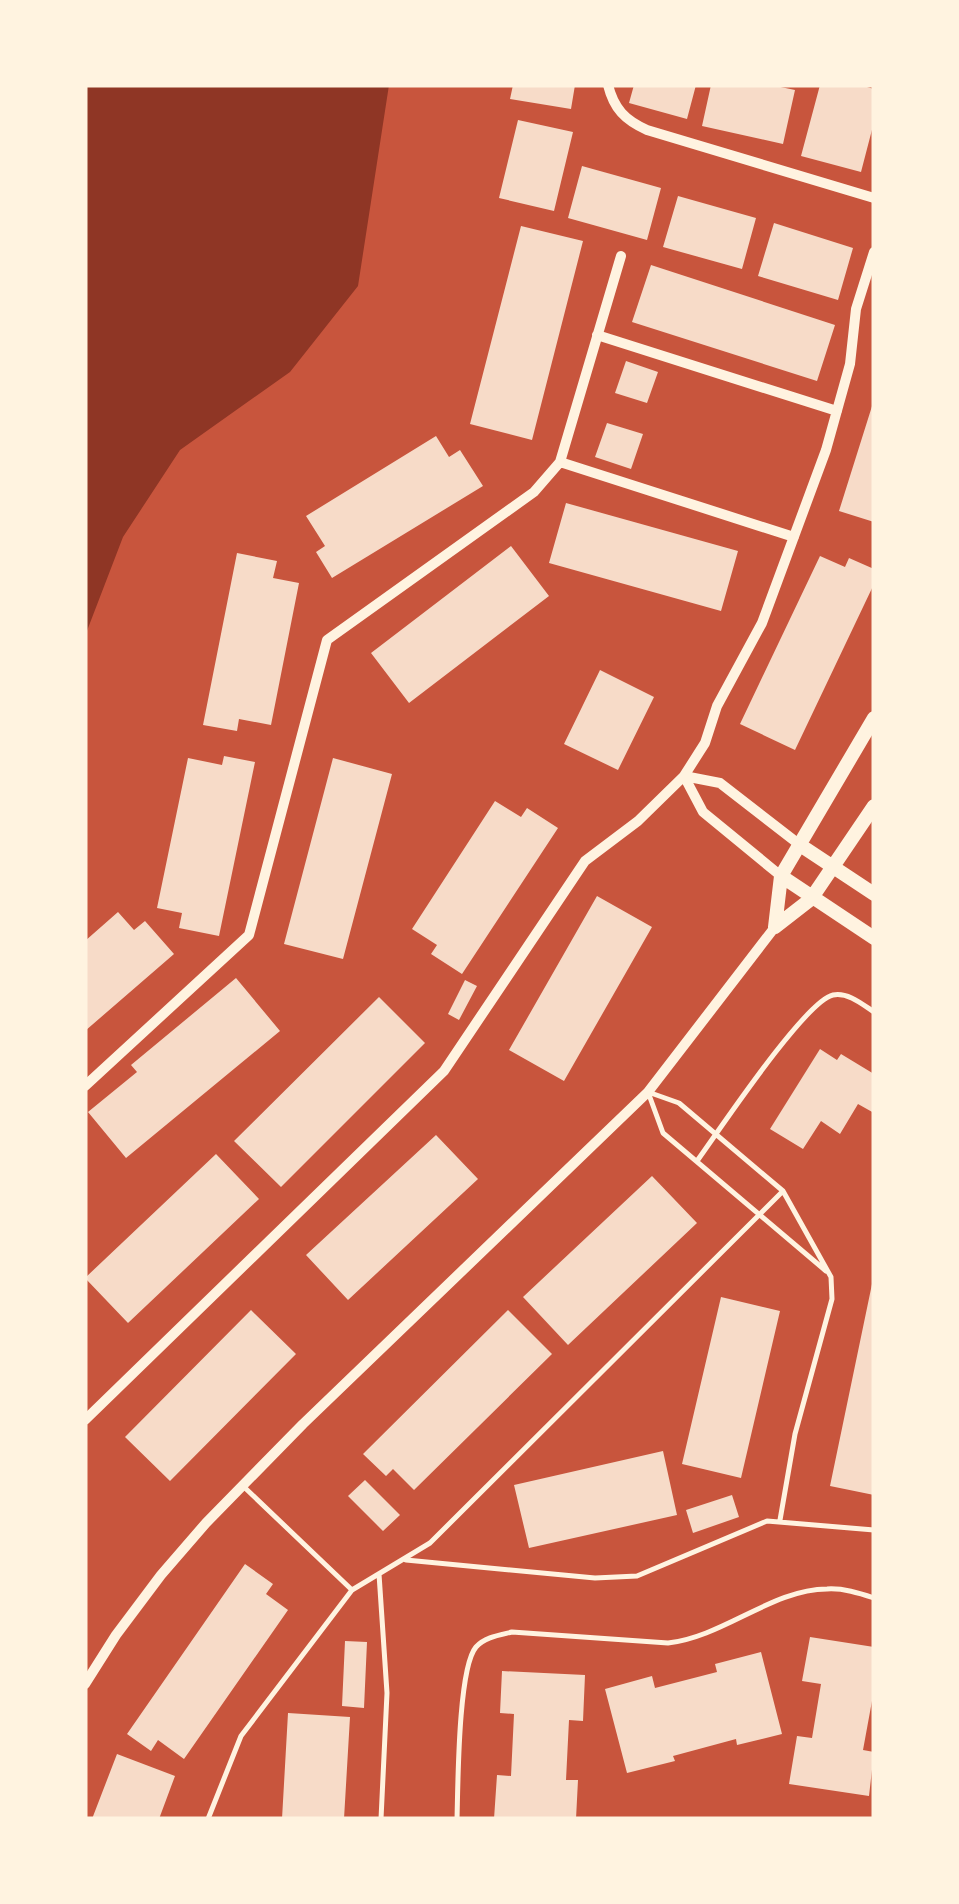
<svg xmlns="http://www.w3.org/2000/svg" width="959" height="1904" viewBox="0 0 959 1904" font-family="'DejaVu Sans',sans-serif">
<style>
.water{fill:#8f3625}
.building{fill:#f7dbc8}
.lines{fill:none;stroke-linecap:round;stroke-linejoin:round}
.service{stroke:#fff3e0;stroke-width:5}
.minor{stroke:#fff3e0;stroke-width:10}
.tertiary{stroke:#fff3e0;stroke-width:14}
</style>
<rect width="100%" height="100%" fill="#c8553d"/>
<path class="water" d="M87,85h302l-31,201 -68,86 -110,78 -57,87 -38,99z"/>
<path class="building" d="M513,85h62l-4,24 -61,-10z
M634,85h62l-9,34 -58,-16z
M711,85h60l24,5 -12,54 -81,-18z
M820,85h40l14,4v33l-13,50 -60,-16z
M518,120l55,12 -19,79 -55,-13z
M582,166l79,22 -14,52 -79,-22z
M678,196l78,22 -14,51 -79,-22z
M774,223l79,25 -15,52 -80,-24z
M521,226l62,15 -51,199 -62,-16z
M651,265l184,60 -18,56 -185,-59z
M626,361l32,11 -11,31 -32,-10z
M873,403h1v119l-35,-11z
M607,423l36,11 -12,35 -36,-12z
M436,436l13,21 11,-7 23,36 -151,92 -16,-26 9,-6 -19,-30z
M566,503l172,48 -17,60 -172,-48z
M511,546l38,50 -140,107 -38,-50z
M237,553l40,8 -4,17 26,5 -28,142 -32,-6 -2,12 -34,-6z
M820,556l25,11 4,-9 25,11v15l-79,166 -55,-26z
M600,670l54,27 -36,73 -54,-26z
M224,756l31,6 -36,174 -40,-8 3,-15 -25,-5 31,-150 34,7z
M333,758l59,16 -49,185 -59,-15z
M495,801l26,16 6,-9 31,20 -96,146 -31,-20 6,-9 -25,-16z
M597,896l55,31 -88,154 -55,-31z
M118,912l16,18 11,-9 29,33 -89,77v-90z
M236,978l44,53 -154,127 -38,-46 49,-40 -6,-7z
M465,980l12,6 -18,34 -11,-6z
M379,997l46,46 -144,144 -47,-46z
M820,1049l17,11 4,-6 33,20v39l-16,-9 -18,30 -19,-13 -18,28 -33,-20z
M436,1135l42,44 -130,121 -42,-45z
M216,1154l43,45 -131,124 -43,-45z
M652,1176l45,47 -129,122 -45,-48z
M872,1284h2v211l-44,-9z
M721,1297l59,14 -39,167 -59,-14z
M251,1310l45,44 -126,127 -45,-44z
M508,1310l44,44 -138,136 -21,-21 -7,7 -23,-22z
M663,1451l14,64 -148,33 -15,-63z
M365,1480l35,35 -17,16 -35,-35z
M732,1495l7,22 -46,16 -7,-23z
M245,1564l28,20 -7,10 22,16 -104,149 -26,-19 -7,11 -24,-17z
M810,1637l64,10v43l-11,60 11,2 -5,44 -80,-12 8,-48 15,2 9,-54 -19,-3z
M345,1641l22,1 -3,66 -22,-2z
M761,1652l21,82 -45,11 -1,-6 -63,17 2,5 -48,12 -22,-84 47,-13 3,12 62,-16 -2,-8z
M502,1671l83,4 -2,46 -14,-1 -3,60h12l-2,39h-82l3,-44 14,1 3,-62 -14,-1z
M288,1713l62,4 -6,102h-62z
M117,1754l58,22 -16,43h-67z"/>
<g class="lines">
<path class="service" d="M648,1092l31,11 104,88 48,86 1,22 -37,135 -15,86
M648,1092l15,41 163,138
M697,1161c21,-29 108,-160 136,-166 15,-3 29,9 41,17
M243,1486l109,104
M406,1560l189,18 42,-2 130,-55 107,9
M379,1574l8,119 -6,126
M208,1819l33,-83 111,-146 78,-47 353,-352
M457,1819c1,-32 1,-151 19,-172 9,-10 24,-12 36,-15l156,11c55,-6 105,-54 159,-54 16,-1 32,4 47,9"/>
<path class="minor" d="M608,85c6,24 17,35 39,45l227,68
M597,335l240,76
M560,462l234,75
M684,776l19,36 78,64
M684,776l36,7 80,62
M85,1086l164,-151 78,-295 207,-148 26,-30 61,-206
M85,1420l359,-349 141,-210 53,-40 46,-45 21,-33 12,-37 45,-83 64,-173 24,-86 6,-55 18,-57
M85,1684l31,-49 45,-60 45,-52 97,-99 345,-332 127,-165"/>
<path class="tertiary" d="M800,845l74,49
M781,876l93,62
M775,927l6,-51 93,-158
M775,927l36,-28 63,-93"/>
</g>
<rect width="959" height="1904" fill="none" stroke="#fff3e0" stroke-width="175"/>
</svg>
